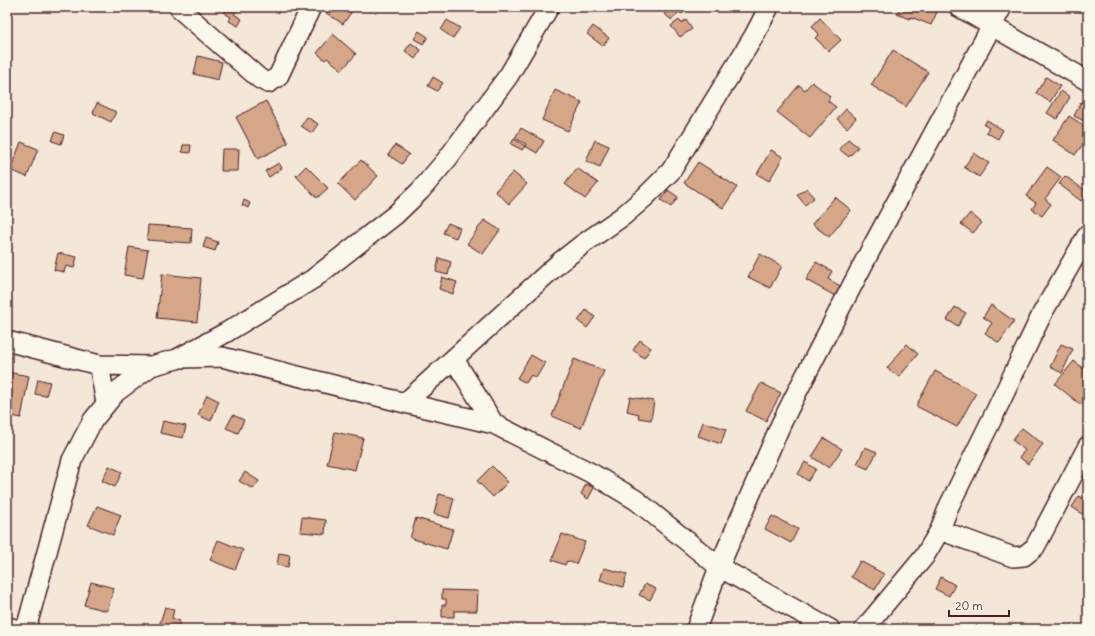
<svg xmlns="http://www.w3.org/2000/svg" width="1095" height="636" viewBox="0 0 1095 636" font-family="Delius,sans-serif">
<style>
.building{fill:#d6a688;stroke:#4a1f2b}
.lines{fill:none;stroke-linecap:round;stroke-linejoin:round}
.minor-casing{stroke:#4a1f2b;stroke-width:22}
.minor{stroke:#fbf7ec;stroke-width:19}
</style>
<rect width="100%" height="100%" fill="#f4e7d8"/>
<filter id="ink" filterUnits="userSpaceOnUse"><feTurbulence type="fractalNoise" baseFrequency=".025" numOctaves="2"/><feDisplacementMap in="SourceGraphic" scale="8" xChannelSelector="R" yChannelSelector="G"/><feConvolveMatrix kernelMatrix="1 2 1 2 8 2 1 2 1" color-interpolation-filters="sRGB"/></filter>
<g filter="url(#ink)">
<path class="building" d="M228,7h4l5,3 -3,4 8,5 -4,7 -9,-5 2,-4 -7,-4z
M325,7h30l-12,17 -20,-13z
M670,7h18l-6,7 -3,-2 -7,8 -8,-6z
M900,7h26l11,5 -6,13 -20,-8 -2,2 -12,-5z
M820,18l21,22 -12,11 -14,-13 4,-4 -7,-8z
M447,20l13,8 -7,10 -12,-8z
M679,20l2,3 5,-3 6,9 -12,8 -9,-11z
M593,26l16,12 -6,8 -16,-12z
M419,31l9,6 -5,7 -9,-5z
M333,34l23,20 -14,16 -15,-12 -2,2 -8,-7z
M411,43l10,7 -6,9 -10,-8z
M893,50l35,22 -22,35 -35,-22z
M198,56l24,6 -4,18 -24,-6z
M433,77l10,6 -6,8 -9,-5z
M1046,77l14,9 -10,16 -14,-9z
M812,82l18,14 -2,5 8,6 -26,31 -33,-26 22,-27 6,5z
M555,90l27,12 -14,29 -26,-11z
M1061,91l9,6 -13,22 -10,-6z
M266,101l22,42 -30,16 -22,-42z
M1081,102l7,3v18l-14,-7z
M97,103l19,9 -5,10 -18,-9z
M846,109l10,9 -9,10 -10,-9z
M1069,116l19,12v9l-13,18 -22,-15z
M307,117l11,7 -6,9 -11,-7z
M987,120l16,10 -5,9 -12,-7 3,-4 -5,-3z
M521,128l23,13 -7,12 -12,-7 1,-2 -11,-6z
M55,132l9,3 -3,9 -9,-3z
M514,139l11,7 -3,4 -11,-6z
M848,139l10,8 -9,10 -10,-8z
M595,140l14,6 -9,21 -14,-6z
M21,142l17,7 -11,28 -17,-7z
M183,145h8l-1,8 -8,-1z
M395,145l14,9 -7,10 -14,-9z
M222,149h17l-1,22h-17z
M771,150l12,7 -14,24 -12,-7z
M974,153l15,10 -10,14 -15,-10z
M361,160l17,16 -23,24 -17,-16z
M698,162l39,25 -14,21 -39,-25z
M279,163l3,5 -13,9 -4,-6z
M306,166l22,22 -11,10 -21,-22z
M1047,167l14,10 -16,22 6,5 -9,12 -10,-7 4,-6 -10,-7z
M577,168l21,15 -13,16 -20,-15z
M513,172l14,12 -18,20 -14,-13z
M1065,176l22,16 -6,9 -22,-17z
M807,188l7,10 -9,7 -8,-10z
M668,190l10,7 -7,10 -10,-7z
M835,197l16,13 -22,27 -17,-13z
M244,200l6,3 -2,5 -6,-3z
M970,213l12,10 -9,10 -12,-9z
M484,220l16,10 -17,24 -16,-10z
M448,223l12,5 -4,10 -13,-5z
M148,225l44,3 -1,15 -44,-3z
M206,238l12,4 -3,9 -12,-4z
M129,247l19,3 -5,28 -19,-3z
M58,253l19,4 -3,11 -8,-2 -2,6 -10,-2z
M760,254l22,12 -12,22 -22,-11z
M439,258l12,4 -3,13 -12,-3z
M816,262l16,9 -4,8 14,8 -5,10 -31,-17z
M162,274l39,4 -4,44 -40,-4z
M442,277l15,5 -4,12 -14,-5z
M991,305l23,16 -15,22 -14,-10 7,-10 -9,-6z
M955,307l11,6 -8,13 -11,-6z
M586,310l9,7 -8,11 -9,-7z
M640,340l11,8 -7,10 -11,-8z
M907,344l11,10 -19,23 -12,-9z
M1061,344l12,5 -11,24 -12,-6z
M531,355l14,8 -9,15 -5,-3 -5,8 -9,-5z
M574,359l30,12 -23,57 -29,-12z
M1074,361l14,11v25l-7,8 -26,-21z
M935,371l41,22 -19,34 -41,-21z
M7,372l22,4 -8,42 -14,-3z
M38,379l12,3 -4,14 -11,-2z
M761,383l20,10 -15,28 -20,-10z
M207,395l12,6 -8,20 -13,-6z
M630,397l24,4 -3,19 -13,-2 1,-4 -12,-3z
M233,415l11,5 -6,13 -12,-5z
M163,421l23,5 -3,12 -23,-5z
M703,422l23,7 -5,15 -23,-8z
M1022,428l21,16 -15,20 -9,-7 6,-7 -13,-10z
M335,432l28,6 -8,32 -28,-6z
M824,438l18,11 -13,19 -17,-11z
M865,447l12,5 -9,17 -11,-5z
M805,462l11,7 -8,12 -10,-7z
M109,466l13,6 -7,15 -13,-6z
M492,466l16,16 -15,15 -16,-16z
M245,472l14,9 -6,8 -14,-8z
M586,484l8,4 -6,11 -7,-5z
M439,494l15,4 -5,20 -15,-4z
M1079,496l9,6v16l-16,-11z
M97,506l24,9 -8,20 -25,-10z
M772,516l26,13 -7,14 -26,-14z
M302,517l24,3 -1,14 -25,-2z
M416,518l37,11 -6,20 -37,-11z
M7,520l5,2 -5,14z
M562,534l23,8 -9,22 -9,-3 -2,4 -13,-5z
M218,540l25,10 -8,20 -25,-10z
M279,553l11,2 -2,12 -11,-2z
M860,561l24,13 -9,16 -24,-13z
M604,568l23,6 -4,13 -23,-7z
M941,577l14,8 -6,11 -14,-7z
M91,582l23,6 -7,23 -23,-6z
M645,584l11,5 -6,11 -11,-5z
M442,590l36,1 -1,20h-23v6h-12v-12h4v-6h-4z
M165,607l9,2 -2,9 8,3 -2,8h-8l-11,-3z"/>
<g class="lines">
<defs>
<path id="minor" d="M179,7l2,3 79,69 8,4 10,-6 33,-70
M959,7l129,74
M7,341l92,24 52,1
M182,358l40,-1 183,46 89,21 97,49 45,27 83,67 111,62
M454,359l40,65
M99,365l7,38
M405,403l155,-141 23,-18 40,-28 22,-19 26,-26 83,-135 15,-29
M940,530l73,27 11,-1 11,-9 53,-101
M7,627l8,2
M26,629l46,-169 21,-40 23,-28 35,-26 26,-7 50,-27 86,-53 82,-64 25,-24 28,-33 61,-83 40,-68
M696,629l23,-62 62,-143 17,-34 72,-139 132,-244
M864,629l60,-72 16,-27 9,-24 42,-85 52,-109 45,-78"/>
</defs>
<use href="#minor" class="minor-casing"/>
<use href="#minor" class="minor"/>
</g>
</g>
<rect width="1095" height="636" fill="none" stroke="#fbf7ec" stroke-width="24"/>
<rect x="12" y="12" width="1071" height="612" fill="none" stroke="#4a1f2b" stroke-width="1.5" filter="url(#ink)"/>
<path d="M949 610v6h60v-6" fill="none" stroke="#4a1f2b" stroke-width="2"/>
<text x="955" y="610" font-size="12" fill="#4a1f2b" stroke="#fbf7ec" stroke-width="3" paint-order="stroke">20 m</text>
</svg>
